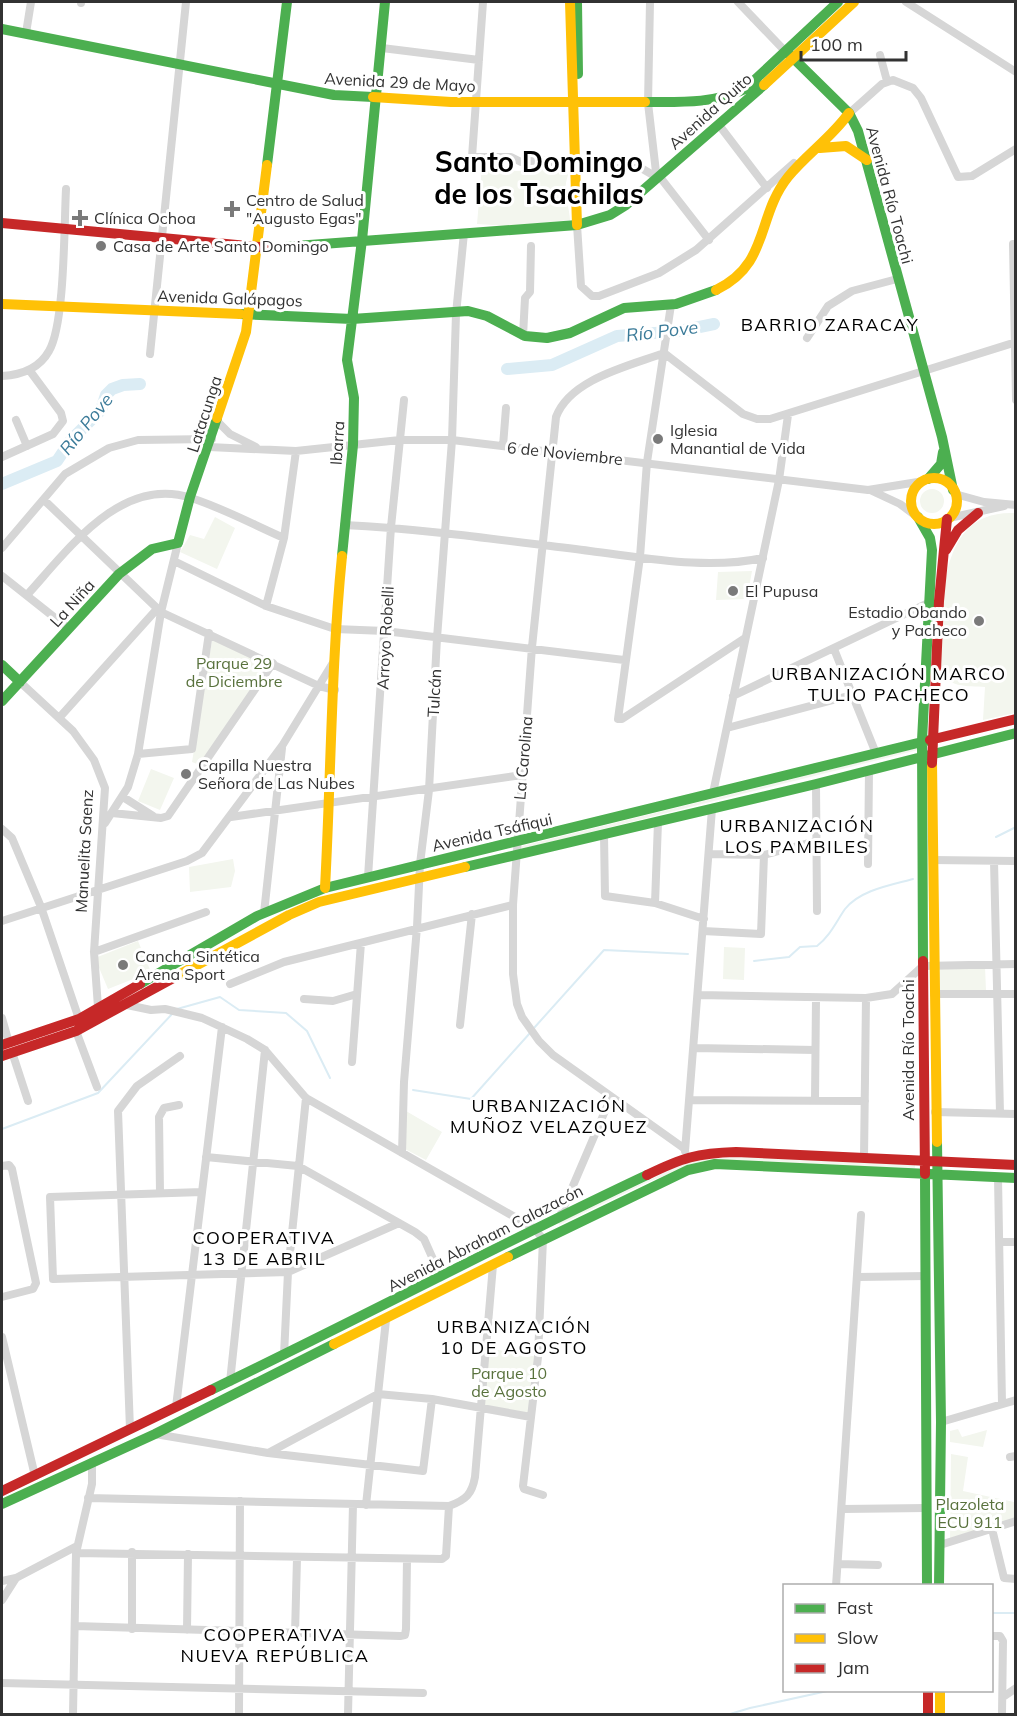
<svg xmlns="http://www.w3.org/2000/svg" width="1017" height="1716" viewBox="0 0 1017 1716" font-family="Mulish,sans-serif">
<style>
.green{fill:#f3f6ee}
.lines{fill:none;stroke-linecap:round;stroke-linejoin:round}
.stream{stroke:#dbecf4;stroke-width:2}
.river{stroke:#dbecf4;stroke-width:12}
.street{stroke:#d6d6d6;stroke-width:8}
.fast{stroke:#4caf50;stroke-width:10}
.slow{stroke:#ffc107;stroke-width:10}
.jam{stroke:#c62828;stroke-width:10}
.poi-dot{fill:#7a7a7a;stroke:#fff;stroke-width:2}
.labels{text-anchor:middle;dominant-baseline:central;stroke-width:6;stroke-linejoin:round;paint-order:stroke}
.street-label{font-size:16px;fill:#323232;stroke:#fff}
.poi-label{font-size:16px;fill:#323232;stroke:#fff;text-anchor:start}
.park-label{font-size:16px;fill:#58713c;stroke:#fff}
.neighbourhood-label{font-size:18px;letter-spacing:1.5px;fill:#000;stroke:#fff}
.water-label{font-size:18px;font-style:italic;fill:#3b7b99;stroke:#fff}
.town-label{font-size:28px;font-weight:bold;fill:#000;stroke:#fff}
</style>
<rect width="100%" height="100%" fill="#fff"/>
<path class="green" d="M482,166h25l6,5h15l11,-5h25l4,9c-6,17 1,28 2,45l-61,6 -32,-2z
M920 501a12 12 0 1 1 24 0a12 12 0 1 1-24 0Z
M1015,513v200l-32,7 2,-33c-18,-1 -39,1 -45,-19 3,-55 -7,-159 75,-155z
M215,517l20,11 -18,41 -37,-17 10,-17 14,4z
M752,571l-5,28 -31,1 2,-28z
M213,635l60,28 -71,103 -10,-4z
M917,748l1,2 -399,100 -1,-3z
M151,769l23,9 -14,32 -22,-9z
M233,859l2,12 -4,16 -41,5 -1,-25z
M138,941l13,31 -43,17 -13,-31z
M724,947l21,1 -1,32 -21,-1z
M985,966l1,25h-48l-1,-23z
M406,1111l36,21 -16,28 -21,-11z
M756,1157l159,7v4l-215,-6 -52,20 -89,43 -1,-2 131,-62 23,-3z
M487,1348l51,9 -7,60 -50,-9z
M958,1429l4,8 25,-7 -4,17 -33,-5v-11z
M951,1454l17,3 -5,34 51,11 1,-5 1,21 -66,24z"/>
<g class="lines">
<path class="stream" d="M996,837l20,-10
M754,961l35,-4 11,-10 17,-1c13,-10 19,-24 28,-37 15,-19 46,-24 68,-30
M177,1009l43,-12 19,13 47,3 21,18 23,47
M534,1028l70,-78 84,4
M413,1090l58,9 59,-66
M2,1129l96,-36 75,-80
M992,1613h24
M730,1714l20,-6 82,-18"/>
<path class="river" d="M507,369l45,-4 65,-29 63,-5 34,-7
M2,484l55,-23 14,-21 30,-30 5,-15 6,-6 11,-4 17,-1"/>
<path class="street" d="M483,2l-11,155h39l10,5 19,-2 46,8h55l17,10
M650,2l-2,101 8,69 53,68
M738,2l46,48
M906,2l110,70
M81,3v-1
M26,33l5,-31
M382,48l97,12
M880,55l7,26
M845,117l37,-33 11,-4 20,8 8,10 37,79 14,-1 44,-27
M719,125l48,63
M577,225l4,61 11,10h7l60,-23 37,-23 98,-87
M1013,244l3,156
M671,305l-24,157 -7,95 -22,162h4l123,-81
M523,336l2,-38 5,-6 1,-46
M807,338l21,-32 24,-15 45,-12
M664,353c-35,13 -94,26 -108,64l-24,230 -19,258v69l4,30 5,13 17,24 14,14 132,94
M664,353l79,61 14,5h13l246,-77
M150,354l36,-352
M2,376c18,-1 37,-7 47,-25 16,-27 15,-125 17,-162
M16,420l11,26
M218,422l12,12 26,13
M503,446l3,-38
M209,447l87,4 104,-11h52l416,50 56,-9
M2,457l51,-23 10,-13 -2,-8 -31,-42
M870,490l30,14 16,12
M955,494l29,8 32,3
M44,500l117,112 158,74 16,4
M949,518l55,-12
M344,525c82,4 164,16 246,26 57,7 117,19 173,7
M2,548l63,-74 44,-26 29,-8 74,-1
M174,561l92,45 69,23 50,2 239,29
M2,576l67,53
M27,595c41,-45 94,-120 164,-97 32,10 63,27 93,40
M266,606l18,-68 12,-87
M834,649l41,102
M20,682l53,49 21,29 11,28 -11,164 4,55
M733,696l197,-94
M59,718l98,-109
M727,728l125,-33
M138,754l54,-5 17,-116
M816,784l1,127
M713,793l66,-313 9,-65
M123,797l30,19
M112,813l49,5 7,-2 105,-153
M231,817l291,-42
M105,823l23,-36 10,-33 23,-142 17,-69
M2,829l10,9 29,69 38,112
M604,835l1,61 50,7 49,16
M709,854l55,1 52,-14
M933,860l83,1
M994,861l6,252
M868,864l1,-94
M368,877l23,-350 13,-127
M655,903l3,-81
M264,913l18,-165
M2,921l185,-60 15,-8 80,-107 52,-85
M703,931l58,3 3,-79
M94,952l112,-40
M230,984l54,-22 229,-57
M934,994h82
M699,995l167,3 26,-4 31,-28 93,-2
M304,999l29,2 24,-7
M127,1005l24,5 14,-1 37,9 45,21 18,11 41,48 228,130 9,11 -5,118 -15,129 1,3 19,6
M2,1018l7,25
M460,1025l12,-111
M76,1031l21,56
M694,1048l121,2
M12,1052l16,49
M352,1062l9,-119
M690,1100l175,1
M815,1100l1,-101
M935,1112l81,2
M685,1151l27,-342
M402,1153l2,-71 13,-155 3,-63 9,-74 8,-152 15,-198 4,-126 8,-81
M206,1157l92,9 117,66 9,7 17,38
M864,1158l2,-160
M2,1166l7,-1 3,4 24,114 -3,6 -31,8
M998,1177l4,227
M202,1192l-152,5 3,82 235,-7 111,-49
M160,1193l-1,-76 5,-9 15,-3
M560,1216l51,-119
M1000,1242h16
M858,1277l68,-1
M2,1337l33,139
M284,1355l4,-83 18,-174
M230,1382l35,-332
M176,1407l46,-380
M941,1422l75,-22
M130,1429l-12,-318 19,-25 43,-30
M155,1434l113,19 155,18 9,-72
M270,1452l108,-58 54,5 99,18
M1010,1457l6,-1
M88,1498l361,8c17,-6 23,-12 26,-29l18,-212
M366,1505l20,-185
M843,1509l83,-1
M992,1529l12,49 12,1
M940,1545l76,-24
M76,1553l366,6 4,-3 3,-50
M838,1564l40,1
M2,1581l14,-3 61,-32
M836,1586l25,-371
M2,1600l14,-22
M75,1626l325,10 5,-1 1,-6 1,-70
M132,1629v-77
M187,1630l1,-76
M295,1634l2,-76
M992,1636h8l3,5 -1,73
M2,1683l421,10
M1003,1697l13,-9
M73,1714l3,-161 16,-69v-22
M239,1714l1,-213
M348,1714l5,-210"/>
<path class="fast" d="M577,2l1,72
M2,29l332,66 39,2
M788,53l61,60 9,18 84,306 11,53
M645,102c34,0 68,2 100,-13l93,-87
M267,165l20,-163
M269,248l308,-23 33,-10 16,-10 138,-120
M240,314l112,5 116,-8 19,5 38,20 22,2 23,-5 54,-25 52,-4 40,-14
M928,479l13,-15 2,-12
M918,517l12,21 2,12 -10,190 1,221
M342,556l11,-111 1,-47 -7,-38 15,-120 23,-238
M2,665l18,17
M2,701l117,-127 33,-25 26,-6 12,-46 27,-79
M465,867l351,-83 200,-51
M140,984l117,-68 68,-28 605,-148
M937,1142l4,280 -2,164
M925,1174l2,412
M508,1257l180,-87 27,-6 301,14
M211,1390c146,-70 289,-146 436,-215
M2,1504l153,-70 179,-90"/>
<path class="slow" d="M570,2l7,223
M764,85l90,-83
M373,97l78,5h194
M820,148l26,-2 21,14
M716,290c54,-26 40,-73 72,-113 19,-23 44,-40 61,-64
M2,304l238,10
M217,418l29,-86 21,-167
M911 501a23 23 0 1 1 46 0a23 23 0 1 1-46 0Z
M932,763l5,379
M325,888c6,-111 6,-222 17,-332
M175,977l114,-62 30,-13 146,-35
M334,1344l174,-87
M940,1690v24"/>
<path class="jam" d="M2,223l267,25
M946,550l12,-20 20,-17
M930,740l86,-21
M932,763l7,-162 8,-82
M923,961l2,213
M2,1045l77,-26 61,-35
M2,1056l74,-25 99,-54
M647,1175c35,-17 50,-22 89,-23l280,13
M2,1491l209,-101
M928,1690v24"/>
</g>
<g class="poi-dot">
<path d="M229 200h6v6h6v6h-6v6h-6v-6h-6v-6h6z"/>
<path d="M77 209h6v6h6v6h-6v6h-6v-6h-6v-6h6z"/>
<circle cx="101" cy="246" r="6"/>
<circle cx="658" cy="439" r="6"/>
<circle cx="733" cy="591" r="6"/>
<circle cx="979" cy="621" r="6"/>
<circle cx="186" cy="774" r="6"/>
<circle cx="123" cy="965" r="6"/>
</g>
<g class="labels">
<g class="street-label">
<text transform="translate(400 82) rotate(3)">Avenida 29 de Mayo</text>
<text transform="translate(710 111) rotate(-42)">Avenida Quito</text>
<text transform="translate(890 195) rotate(75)">Avenida Río Toachi</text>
<text transform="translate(230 298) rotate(2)">Avenida Galápagos</text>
<text transform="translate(204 414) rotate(-72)">Latacunga</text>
<text transform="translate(337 443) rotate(-86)">Ibarra</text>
<text transform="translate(565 453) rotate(6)">6 de Noviembre</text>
<text transform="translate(72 603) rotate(-48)">La Niña</text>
<text transform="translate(385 638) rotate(-87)">Arroyo Robelli</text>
<text transform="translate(434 693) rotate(-87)">Tulcán</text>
<text transform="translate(523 758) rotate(-85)">La Carolina</text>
<text transform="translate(492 832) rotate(-13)">Avenida Tsáfiqui</text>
<text transform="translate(84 851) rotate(-87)">Manuelita Saenz</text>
<text transform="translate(908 1050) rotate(-90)">Avenida Río Toachi</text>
<text transform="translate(485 1238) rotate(-27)">Avenida Abraham Calazacón</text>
</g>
<g class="poi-label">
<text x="246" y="200">Centro de Salud<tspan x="246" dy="18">"Augusto Egas"</tspan></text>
<text x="94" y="218">Clínica Ochoa</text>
<text x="113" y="246">Casa de Arte Santo Domingo</text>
<text x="670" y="430">Iglesia<tspan x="670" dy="18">Manantial de Vida</tspan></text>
<text x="745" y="591">El Pupusa</text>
<text x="967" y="612" text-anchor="end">Estadio Obando<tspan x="967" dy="18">y Pacheco</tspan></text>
<text x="198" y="765">Capilla Nuestra<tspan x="198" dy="18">Señora de Las Nubes</tspan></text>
<text x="135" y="956">Cancha Sintética<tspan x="135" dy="18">Arena Sport</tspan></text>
</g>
<g class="park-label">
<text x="234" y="663">Parque 29<tspan x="234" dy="18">de Diciembre</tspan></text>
<text x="509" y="1373">Parque 10<tspan x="509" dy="18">de Agosto</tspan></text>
<text x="970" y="1504">Plazoleta<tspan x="970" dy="18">ECU 911</tspan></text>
</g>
<g class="neighbourhood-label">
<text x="830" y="324">BARRIO ZARACAY</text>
<text x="889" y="673">URBANIZACIÓN MARCO<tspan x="889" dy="21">TULIO PACHECO</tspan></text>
<text x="797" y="825">URBANIZACIÓN<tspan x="797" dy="21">LOS PAMBILES</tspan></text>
<text x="549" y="1105">URBANIZACIÓN<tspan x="549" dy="21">MUÑOZ VELAZQUEZ</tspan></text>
<text x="264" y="1237">COOPERATIVA<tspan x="264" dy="21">13 DE ABRIL</tspan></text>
<text x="514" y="1326">URBANIZACIÓN<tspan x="514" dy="21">10 DE AGOSTO</tspan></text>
<text x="275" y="1634">COOPERATIVA<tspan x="275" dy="21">NUEVA REPÚBLICA</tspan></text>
</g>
<g class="water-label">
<text transform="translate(662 331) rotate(-7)">Río Pove</text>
<text transform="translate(86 424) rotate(-51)">Río Pove</text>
</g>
<g class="town-label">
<text x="539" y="161">Santo Domingo<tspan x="539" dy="32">de los Tsachilas</tspan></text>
</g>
</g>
<rect width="1017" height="1716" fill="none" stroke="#323232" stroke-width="6"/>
<rect x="783" y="1584" width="210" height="108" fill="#ffffff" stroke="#adadad" stroke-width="1.5"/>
<rect x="795" y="1604" width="30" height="9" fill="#4caf50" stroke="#adadad" stroke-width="1.5"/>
<text x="837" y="1614" font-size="18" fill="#323232">Fast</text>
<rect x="795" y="1634" width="30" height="9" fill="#ffc107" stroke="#adadad" stroke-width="1.5"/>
<text x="837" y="1644" font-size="18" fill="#323232">Slow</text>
<rect x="795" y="1664" width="30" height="9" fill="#c62828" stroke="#adadad" stroke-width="1.5"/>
<text x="837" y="1674" font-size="18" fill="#323232">Jam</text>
<path d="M801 51v9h105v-9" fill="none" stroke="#323232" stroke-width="3"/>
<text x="810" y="51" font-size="18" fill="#323232" stroke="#ffffff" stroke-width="4.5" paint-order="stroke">100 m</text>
</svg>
